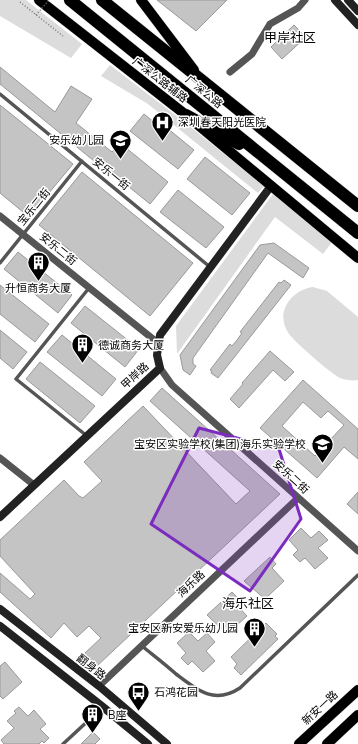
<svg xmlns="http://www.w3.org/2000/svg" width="358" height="744" viewBox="0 0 358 744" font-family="'Nunito Sans','Noto Sans SC',sans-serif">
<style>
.green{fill:#dcdcdc}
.building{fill:#c4c4c4;stroke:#999;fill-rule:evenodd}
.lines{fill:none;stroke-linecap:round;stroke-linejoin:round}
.primary-casing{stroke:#dbdbdb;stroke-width:11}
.highway-casing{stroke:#dbdbdb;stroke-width:13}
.path{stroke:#777;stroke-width:1.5;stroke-dasharray:1 2;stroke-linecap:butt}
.lane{stroke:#555;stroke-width:3.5}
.street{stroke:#555;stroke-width:7}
.secondary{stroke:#222;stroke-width:8}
.primary{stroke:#000;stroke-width:10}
.highway{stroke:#000;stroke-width:12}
.path-bridge{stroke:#777;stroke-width:1.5;stroke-dasharray:1 2;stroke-linecap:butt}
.marked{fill:#7b2cbf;fill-opacity:0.2;stroke:#7b2cbf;stroke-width:3;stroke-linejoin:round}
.labels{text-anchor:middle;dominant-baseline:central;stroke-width:3;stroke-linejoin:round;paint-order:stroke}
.street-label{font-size:11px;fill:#000;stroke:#fff}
.poi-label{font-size:11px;fill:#000;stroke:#fff;text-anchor:start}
.quarter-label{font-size:13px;fill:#000;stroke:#fff}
</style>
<rect width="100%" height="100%" fill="#fff"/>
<path class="green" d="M0,0h26l56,44 -11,14 -71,-42z
M110,65l73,56 81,65 -6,7 -110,-89 -47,-28z
M273,194l59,48 -9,12 -48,-37 -98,137 -1,-28z
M313,287l14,4 31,26v63c-6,1 -12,0 -18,-2 -10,-5 -44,-35 -51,-44 -15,-21 2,-44 24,-47z"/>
<path class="building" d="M157,0h70l-31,31z
M294,25l12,12 -24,22 -11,-12z
M0,67l55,45 16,-26 21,13 -16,24 36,29 8,-9 48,39 -18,22 -54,-44 -2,1 -94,-77z
M0,105l73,59 -44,53 -29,-24z
M144,114l21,17 2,-3 27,22 -16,19 -48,-38z
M205,157l45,36 -18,22 -45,-36z
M82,172l111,91 -43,53 -111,-91z
M178,190l46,37 -18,21 -46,-36z
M274,243l35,25 -6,10 -35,-25 -75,105v6l3,2 -6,9 -7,-5 -3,-15 80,-110z
M18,252l54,43 -14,18 -54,-44z
M284,280l7,5 -73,93 -7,-5 1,-2 -2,-1 20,-26 2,2 5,-6 5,-7 -2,-1 39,-50 2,1z
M0,285l49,39 -14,18 -35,-28z
M85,306l54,43 -14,18 -54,-44z
M0,330l27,22 -14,17 -13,-11z
M62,335l54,44 -14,17 -55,-44z
M270,351l24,21 -9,9 -12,-11 -34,38 -9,-9 13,-15 -1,-1z
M40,362l55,44 -15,17 -54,-44z
M303,380l55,49v30l-14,-12 -27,31 -57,-50zM303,402l18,16 7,-7 16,14 -29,31 -33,-30z
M162,388l118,106 -183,172 -12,-13 16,-15 -12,-12 -12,11 -13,-14 -13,15 -51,-46v-19l30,26 5,-5 -35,-38v-16l64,-60 15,16 4,2 19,-17 -18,-19 59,-56 93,98 14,-13 -100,-90z
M358,492v22l-11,-10z
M301,528l10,10 8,-7 9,9 -10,8 10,10 -13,11 -10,-11 -5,4 -7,-7 5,-5 -9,-10z
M270,557l6,7 -4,4 12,13 -19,18 -21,-18z
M232,592l7,7 -4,4 12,13 -20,18 -20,-19z
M266,623l11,11 -2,2 3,3 -37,36 -7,-7 3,-4 -6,-7z
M189,632l9,9 9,-8 8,9 -9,9 9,10 -12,11 -11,-11 -4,4 -7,-7 5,-5 -9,-10z
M5,662l17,20 -19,17 -3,-3v-30z
M19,707l9,9 6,-6 12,14 -6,5 9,9 -5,5 -2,-2 -3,3h-35l-3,-4 13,-12 -7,-7 9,-8 -2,-2z
M93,732l7,7 -5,5h-14z"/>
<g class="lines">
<defs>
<path id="primary" d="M39,0l147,115 172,143
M141,0l53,70
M299,744l59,-54
M327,744l31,-29"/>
<path id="highway" d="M70,0l288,233
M102,0l256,206
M186,115l53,29"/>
</defs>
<use href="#primary" class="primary-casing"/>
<use href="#highway" class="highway-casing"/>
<path class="path" d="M20,2l43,34"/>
<path class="lane" d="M0,94l210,173
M0,263l82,-102
M87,436l-71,-57 73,-91
M142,646c11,9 23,18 34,28 21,16 38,31 64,14l118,-113
M63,744l40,-37"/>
<path class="street" d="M230,72l22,-18 18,-30 28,-16 7,-8
M0,216l158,127
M160,368l12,17 186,166
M0,458l34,27
M99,686l199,-188"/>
<path class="secondary" d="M335,0l23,25
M348,0l10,11
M0,517l160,-149 -3,-13 3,-20 111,-149
M0,609l99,77 68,58
M0,626l103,81 45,37"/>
<use href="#primary" class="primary"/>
<use href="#highway" class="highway"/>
<path class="path-bridge" d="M36,15l13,-15"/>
</g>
<path class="marked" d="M199,428l80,21 22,70 -51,72 -99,-67z"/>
<defs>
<symbol id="hospital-pin" viewBox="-11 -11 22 30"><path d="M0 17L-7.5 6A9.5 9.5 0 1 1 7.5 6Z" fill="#000" stroke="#fff"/><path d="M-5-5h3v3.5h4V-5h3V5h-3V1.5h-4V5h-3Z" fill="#fff"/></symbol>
<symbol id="school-pin" viewBox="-11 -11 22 30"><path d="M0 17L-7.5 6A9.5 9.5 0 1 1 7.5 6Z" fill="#000" stroke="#fff"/><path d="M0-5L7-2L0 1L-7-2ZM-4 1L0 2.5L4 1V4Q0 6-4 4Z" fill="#fff"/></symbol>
<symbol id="building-pin" viewBox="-11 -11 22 30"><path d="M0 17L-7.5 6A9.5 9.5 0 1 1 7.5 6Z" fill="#000" stroke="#fff"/><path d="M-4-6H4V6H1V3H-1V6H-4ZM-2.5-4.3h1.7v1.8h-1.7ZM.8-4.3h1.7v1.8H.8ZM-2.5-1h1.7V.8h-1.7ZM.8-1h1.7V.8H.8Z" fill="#fff"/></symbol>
<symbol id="bus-pin" viewBox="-11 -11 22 30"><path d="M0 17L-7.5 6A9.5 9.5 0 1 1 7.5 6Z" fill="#000" stroke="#fff"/><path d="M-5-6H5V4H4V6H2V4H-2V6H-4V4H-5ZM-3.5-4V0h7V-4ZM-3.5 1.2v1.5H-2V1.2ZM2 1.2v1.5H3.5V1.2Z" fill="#fff"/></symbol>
</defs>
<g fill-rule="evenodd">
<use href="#hospital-pin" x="150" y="110" width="25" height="34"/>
<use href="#school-pin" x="108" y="128" width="25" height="34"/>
<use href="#building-pin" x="26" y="250" width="25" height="34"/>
<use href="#building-pin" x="70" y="332" width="25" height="34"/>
<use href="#school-pin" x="310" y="432" width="25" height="34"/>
<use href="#building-pin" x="242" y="616" width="25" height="34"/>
<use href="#bus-pin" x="126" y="680" width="25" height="34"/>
<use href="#building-pin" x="80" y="702" width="25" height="34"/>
</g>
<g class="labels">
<g class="street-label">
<text transform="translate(160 80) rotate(38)">广深公路辅路</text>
<text transform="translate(204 92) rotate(39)">广深公路</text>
<text transform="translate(111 174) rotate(39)">安乐一街</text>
<text transform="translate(34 207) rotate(-51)">宝乐二街</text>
<text transform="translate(58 249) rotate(39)">安乐二街</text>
<text transform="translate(135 376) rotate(-43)">甲岸路</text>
<text transform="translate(291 477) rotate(42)">安乐二街</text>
<text transform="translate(191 584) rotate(-43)">海乐路</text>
<text transform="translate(91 667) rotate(38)">翻身路</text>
<text transform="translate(320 708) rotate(-43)">新安一路</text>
</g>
<g class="poi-label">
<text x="178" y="122">深圳春天阳光医院</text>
<text x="104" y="140" text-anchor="end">安乐幼儿园</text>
<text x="38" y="288" text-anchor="middle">升恒商务大厦</text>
<text x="98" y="345">德诚商务大厦</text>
<text x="306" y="444" text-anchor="end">宝安区实验学校(集团)海乐实验学校</text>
<text x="238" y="628" text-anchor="end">宝安区新安爱乐幼儿园</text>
<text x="154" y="692">石鸿花园</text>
<text x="108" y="715">B座</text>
</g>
<g class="quarter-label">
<text x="290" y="38">甲岸社区</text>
<text x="248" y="604">海乐社区</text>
</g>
</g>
</svg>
